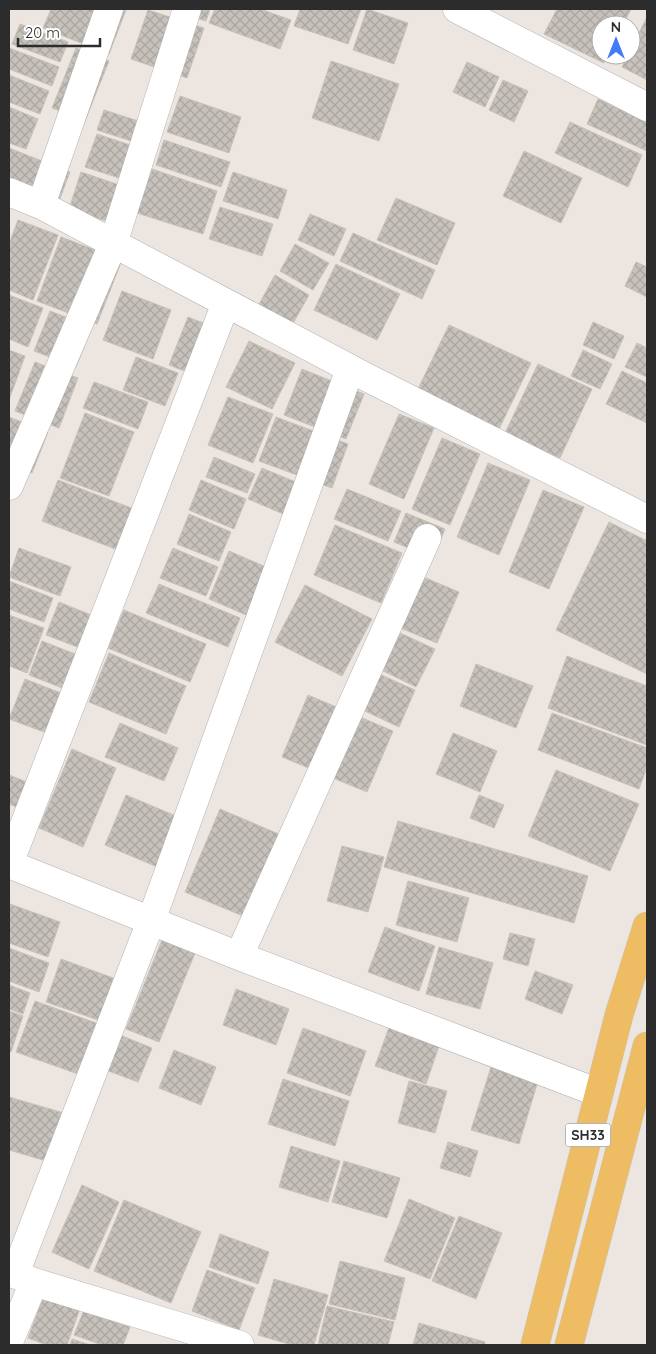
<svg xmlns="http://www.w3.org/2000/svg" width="656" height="1354" viewBox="0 0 656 1354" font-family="Quicksand,sans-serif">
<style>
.building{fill:url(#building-cross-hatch);stroke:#c9c1b8}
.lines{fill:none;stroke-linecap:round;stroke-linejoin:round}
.minor-casing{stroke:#afb3bc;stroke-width:29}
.major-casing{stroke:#c4c4c4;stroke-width:29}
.minor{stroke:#fff;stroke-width:28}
.major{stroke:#eebd63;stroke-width:28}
.labels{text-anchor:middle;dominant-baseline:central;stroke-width:4.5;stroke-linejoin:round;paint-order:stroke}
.shield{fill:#fff;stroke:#6b6b6b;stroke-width:1}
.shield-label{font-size:14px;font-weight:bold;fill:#2c2c2c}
</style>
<defs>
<pattern id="building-cross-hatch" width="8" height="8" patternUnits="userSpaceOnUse" patternTransform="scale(1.25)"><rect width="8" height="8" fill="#c6c1ba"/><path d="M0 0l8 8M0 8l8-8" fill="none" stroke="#aaa6a0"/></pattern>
</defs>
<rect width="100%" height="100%" fill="#ede5df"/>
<path class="building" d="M51,9h72l3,1 -17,44 -66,-26z
M169,9h41l-4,12z
M215,9h45l31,11 -11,29 -71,-26z
M300,9h61l-13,35 -54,-18z
M367,9l41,14 -14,41 -41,-14z
M557,9h74l-8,16h-22v30h7l-4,8 -60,-29z
M148,10l56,18 -17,50 -56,-19z
M647,17v63l-25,-13 6,-12h3v-6z
M20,24l48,18 -8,20 -48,-18z
M9,48l50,19 -7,19 -43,-17z
M76,48l33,13 -24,60 -33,-13z
M331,61l68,23 -20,57 -67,-23z
M467,62l32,15 -14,30 -32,-15z
M9,75l40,16 -9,23 -31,-12z
M503,80l25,11 -14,31 -25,-12z
M180,96l61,21 -12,36 -62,-21z
M598,99l49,23v29l-60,-27z
M9,107l29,12 -12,30 -17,-6z
M104,110l53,17 -7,20 -53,-17z
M570,122l72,33 -14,32 -73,-34z
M97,134l51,17 -10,33 -53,-17z
M164,140l66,22 -9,25 -65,-22z
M9,148l61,24 -11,29 -50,-19z
M524,151l58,27 -21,45 -58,-27z
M152,169l65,22 -14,43 -66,-21z
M81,172l56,19 -12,36 -56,-18z
M233,172l54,18 -9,29 -55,-18z
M396,198l59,25 -18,42 -60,-25z
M220,207l53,17 -11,32 -53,-17z
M310,214l36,15 -12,27 -36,-16z
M18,220l40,15 -25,65 -24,-10v-46z
M353,233l82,37 -13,29 -82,-38z
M61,237l61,23 -25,64 -60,-23z
M295,244l34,19 -16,27 -33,-19z
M636,262l11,5v30l-22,-11z
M336,264l64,30 -23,46 -63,-30z
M275,275l34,20 -18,32 -34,-19z
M122,291l49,19 -18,49 -50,-19z
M9,295l34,13 -15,39 -19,-8z
M50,311l42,16 -16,40 -42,-16z
M188,317l41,16 -19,48 -41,-16z
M593,322l31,14 -10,23 -31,-14z
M449,325l82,38 -32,66 -82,-38z
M249,341l46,22 -23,46 -46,-22z
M637,343l10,5v29l-22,-10z
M9,350l16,6 -16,44z
M583,350l29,14 -12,25 -29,-13z
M136,357l42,16 -13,33 -42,-16z
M35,362l43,16 -19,50 -44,-17z
M538,364l54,25 -32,69 -55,-25z
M302,369l62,25 -18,45 -62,-24z
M622,371l25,12v40l-41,-19z
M94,382l54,20 -10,27 -55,-21z
M228,397l45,17 -20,49 -45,-18z
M85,413l49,19 -25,64 -49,-18z
M399,414l35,14 -30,71 -35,-15z
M9,417l39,15 -16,41 -23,-9z
M276,417l72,27 -16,44 -73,-27z
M442,438l38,16 -30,71 -38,-16z
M214,457l41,17 -8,19 -41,-16z
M488,463l42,17 -31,75 -42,-18z
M262,468l53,22 -13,32 -54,-23z
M58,480l97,37 -16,41 -97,-37z
M201,480l45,19 -12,30 -45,-19z
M347,489l54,22 -13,30 -54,-22z
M543,490l41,17 -35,82 -40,-17z
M406,513l39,16 -12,29 -39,-16z
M189,514l42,18 -12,29 -42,-17z
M609,522l38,19v133l-91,-44z
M335,525l67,28 -21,50 -67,-28z
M19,548l52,19 -11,29 -51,-19z
M173,548l45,19 -12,29 -46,-18z
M229,551l51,22 -20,48 -51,-22z
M409,571l50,21 -22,51 -49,-20z
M9,581l44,17 -9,24 -35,-13z
M159,584l81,34 -12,29 -82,-34z
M305,585l67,34 -30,57 -67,-34z
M59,602l47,19 -13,32 -47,-18z
M124,610l82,34 -16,38 -82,-34z
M9,615l35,13 -17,45 -18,-7z
M387,627l48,22 -19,38 -47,-23z
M42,641l51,20 -13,34 -51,-20z
M109,653l77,33 -20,48 -77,-32z
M567,656l80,30v59l-99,-37z
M476,664l57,22 -17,42 -56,-22z
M368,669l47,21 -16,37 -47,-22z
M25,679l46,18 -16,39 -46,-17z
M308,695l85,36 -26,61 -85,-35z
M552,713l95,35v19l-8,22 -101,-39z
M120,723l58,25 -14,33 -59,-24z
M453,733l44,18 -17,41 -44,-18z
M72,749l44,19 -33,79 -44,-19z
M556,770l83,34 -29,67 -82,-35z
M9,775l28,11 -10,25 -18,-7z
M126,795l62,26 -21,50 -62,-26z
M479,795l25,10 -10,23 -24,-10z
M220,809l75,32 -35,82 -75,-31z
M398,821l190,55 -14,47 -190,-56z
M342,846l42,11 -16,55 -41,-11z
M408,881l61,17 -12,44 -61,-17z
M10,904l50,18 -12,35 -39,-14z
M385,927l50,19 -16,45 -51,-19z
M510,933l25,6 -7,27 -25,-7z
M162,940l33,13 -36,89 -33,-13z
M439,947l54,16 -13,46 -54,-15z
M9,948l40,15 -10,29 -30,-11z
M61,959l55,20 -15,42 -55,-19z
M535,971l38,14 -11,29 -37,-15z
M9,985l21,8 -7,21 -14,-5z
M236,989l53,20 -13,36 -53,-20z
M35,1001l61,22 -18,51 -62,-22z
M9,1011l14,5 -12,36 -2,-1z
M390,1025l50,18 -14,41 -51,-18z
M303,1028l63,23 -16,45 -63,-23z
M120,1035l32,13 -14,34 -32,-12z
M174,1050l42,17 -15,38 -42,-17z
M491,1067l47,14 -19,63 -48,-14z
M283,1079l66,22 -14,45 -67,-22z
M409,1081l38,10 -12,42 -37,-10z
M9,1097l72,21 -14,49 -58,-17z
M448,1142l30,9 -8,26 -30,-9z
M291,1146l49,15 -12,41 -49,-15z
M344,1161l56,17 -13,40 -55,-16z
M82,1185l37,17 -30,67 -37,-17z
M409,1199l46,19 -25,61 -46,-18z
M124,1200l77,32 -30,71 -77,-32z
M459,1216l43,17 -26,66 -44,-18z
M220,1234l49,18 -11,32 -49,-17z
M340,1261l65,17 -10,42 -66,-16z
M207,1270l48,18 -16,42 -47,-19z
M274,1279l54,16 -14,50h-22l-34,-10z
M46,1290l36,13 -15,42h-20l-19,-7z
M327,1306l67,16 -6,23h-70z
M84,1310l46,17 -7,18h-21l-28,-10z
M419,1323l66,19v3h-72z
M72,1339l18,6h-20z"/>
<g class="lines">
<defs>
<path id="minor" d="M457,9l190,98
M9,192l32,13 327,173 279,141
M41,205l68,-196
M9,486l104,-242 74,-235
M9,864l230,92 360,137
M9,864l217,-561
M239,956l188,-418
M9,1272l25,10 206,63
M15,1274l136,-353 199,-552
M9,1342l25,-60"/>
<path id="major" d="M535,1345l84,-330 28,-89
M569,1345l78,-299"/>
</defs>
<use href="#minor" class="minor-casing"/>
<use href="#major" class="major-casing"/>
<use href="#minor" class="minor"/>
<use href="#major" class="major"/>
</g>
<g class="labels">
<rect class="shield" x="565.5" y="1123.5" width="45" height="23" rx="4"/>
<g class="shield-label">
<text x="588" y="1135">SH33</text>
</g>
</g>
<rect width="656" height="1354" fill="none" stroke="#2c2c2c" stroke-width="20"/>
<g transform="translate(616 40)"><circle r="24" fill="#ffffff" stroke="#ababab"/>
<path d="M0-4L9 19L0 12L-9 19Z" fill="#437af6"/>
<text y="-8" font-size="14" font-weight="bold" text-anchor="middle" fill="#2c2c2c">N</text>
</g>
<path d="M18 38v8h82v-8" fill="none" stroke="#2c2c2c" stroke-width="2.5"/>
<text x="25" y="38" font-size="15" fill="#2c2c2c" stroke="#ffffff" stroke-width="4" paint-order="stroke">20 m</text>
</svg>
